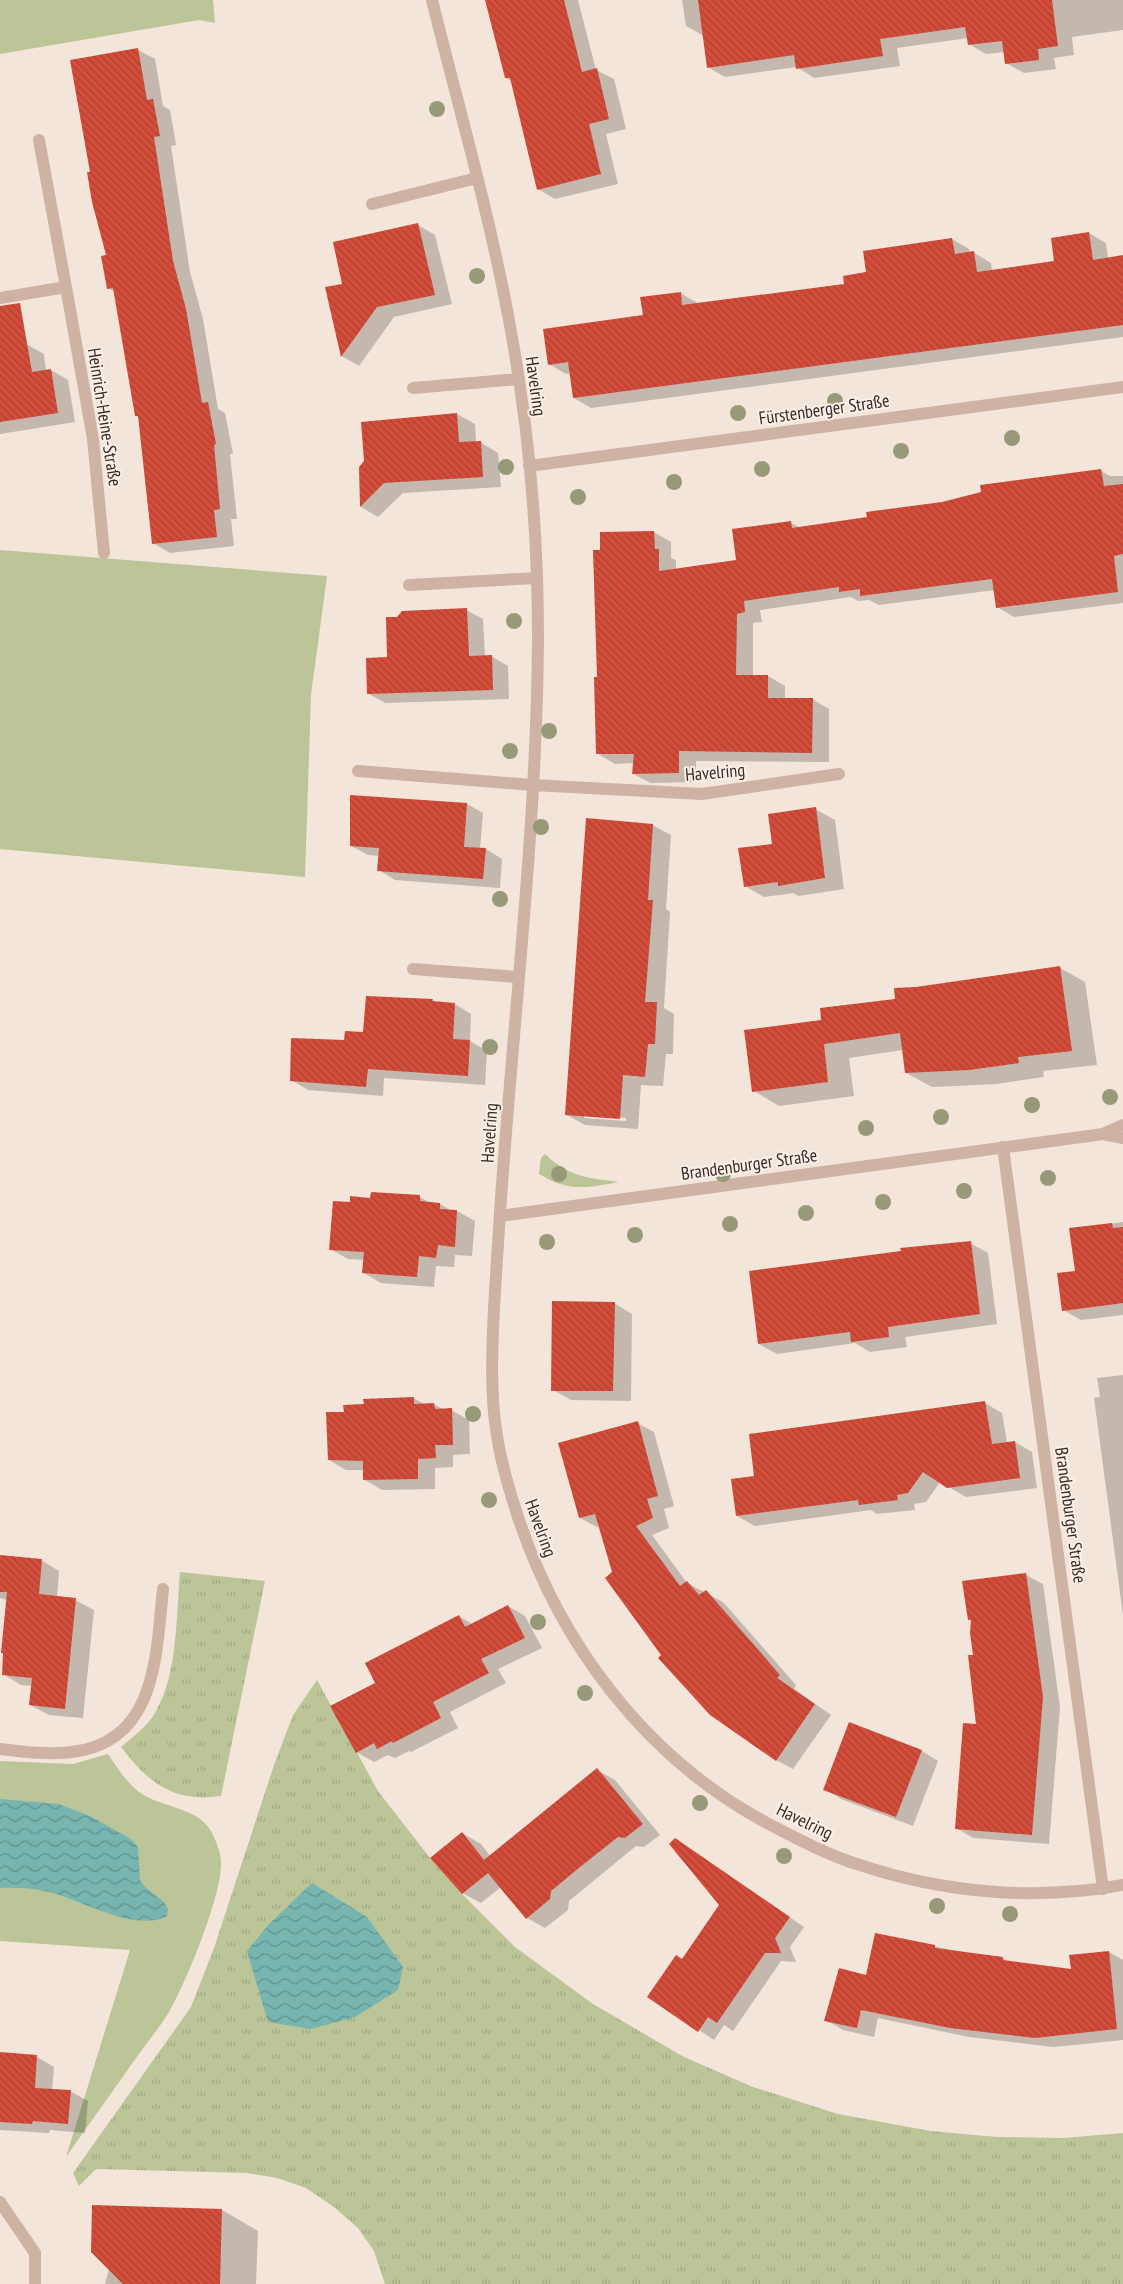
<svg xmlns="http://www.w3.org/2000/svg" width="1123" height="2284" viewBox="0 0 1123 2284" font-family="'PT Sans Narrow',sans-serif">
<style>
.grass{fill:#bbc598}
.park{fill:url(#park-tufts)}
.water{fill:url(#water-waves)}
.shadow{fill:#0003;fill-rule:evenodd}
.building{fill:url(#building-back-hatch)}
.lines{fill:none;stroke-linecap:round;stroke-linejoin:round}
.service{stroke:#ceb3a5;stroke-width:12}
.minor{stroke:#ceb3a5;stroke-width:12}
.tree{fill:#989978}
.labels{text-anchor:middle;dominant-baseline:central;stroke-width:4;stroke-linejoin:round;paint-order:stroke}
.street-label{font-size:18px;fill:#392a27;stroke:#fbf0e7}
</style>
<defs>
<pattern id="park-tufts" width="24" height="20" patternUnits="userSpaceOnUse" patternTransform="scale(1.25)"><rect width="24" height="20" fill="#bbc598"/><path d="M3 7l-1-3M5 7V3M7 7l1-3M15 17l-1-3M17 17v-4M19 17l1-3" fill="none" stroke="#a2a983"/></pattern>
<pattern id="water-waves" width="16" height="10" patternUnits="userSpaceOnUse" patternTransform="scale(1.25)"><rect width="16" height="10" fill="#76b5b0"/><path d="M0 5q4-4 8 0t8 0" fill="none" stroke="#62938f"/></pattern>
<pattern id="building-back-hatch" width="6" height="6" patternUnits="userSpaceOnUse" patternTransform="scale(1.25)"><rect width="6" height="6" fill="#d34d3a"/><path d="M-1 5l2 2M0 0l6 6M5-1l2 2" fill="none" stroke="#ac4031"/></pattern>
</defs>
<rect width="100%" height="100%" fill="#f4e5da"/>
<path class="grass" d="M0,0h213l2,23 -16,-3 -199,34z
M0,550l327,26 -16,119 -6,182 -305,-28z
M545,1154c24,23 43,24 74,28 -33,6 -51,10 -80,-8l2,-16z
M108,1754c9,13 18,28 31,38 22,16 57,14 72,39 5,10 10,21 10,32 1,32 -35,121 -52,149 -10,16 -22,31 -33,46 -23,33 -47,66 -70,99l64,-207 -130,-9v-180l73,3z"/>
<path class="park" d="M180,1572l85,9 -44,215c-48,7 -72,-13 -100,-49 13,-11 27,-21 35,-36 22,-38 20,-95 24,-139z
M317,1680l61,111 52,67 32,36 53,53 78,57 91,53 69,30 85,27 93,17 66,6 66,1 60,-5v151h-738l-11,-33 -16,-23 -24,-21 -28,-19 -29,-10 -30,-5 -151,-4 -17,17 -6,-13 118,-166 23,-59 60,-183 19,-50z"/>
<path class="water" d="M0,1799l59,5 31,12 41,23 7,8 2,33 5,7 19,15 4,7 -1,7c-32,17 -85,-16 -118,-24 -16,-4 -32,-5 -49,-4z
M312,1883l55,34 36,50 -5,23 -43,27 -44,12 -43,-7 -21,-71 21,-26z"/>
<path class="shadow" d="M487,0h91l18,70 18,9 12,50 -20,5 12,50 -63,15 -17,-10 -26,-108 -6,-3z
M682,0h441v30l-51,7 2,18 -20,3 2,11 -32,4 -18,-10 -1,-11 -19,2 -17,-10 -1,-6 -71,10 3,18 -86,12 -17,-11 -72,10 -17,-10 -4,-31 -18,-10z
M138,50l17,9 8,47 7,4 6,35 -5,1 19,126 13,47 15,90 7,4 8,41h-3l7,65h-6l3,27 -64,7 -17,-10 -13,-125 -4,-2 -21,-124 -7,-4v-32l-17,-83z
M418,225l17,10 17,69 -58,13 -35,49 -17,-10 -15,-68 17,-3z
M1089,233l17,10 2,15 15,-2v81l-532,71 -17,-10 -3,-25 -5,1 -17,-10 95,-47 36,-24 18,10 147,-18 107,-46 17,10 1,4h4l17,10 1,8 63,-9z
M26,344l18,10 2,17 5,-1 17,10 7,42 -75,12v-86z
M457,414l18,10 1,18h4l18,11 3,34 -98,6 -25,24 -17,-10 -1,-40z
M1101,471l9,5h13v127l-109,14 -17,-10 -2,-17 -116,15 -10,-5 -11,1 -7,-4 -91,13 2,12 -9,1v53h15l17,10v13h27l17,10v53l-133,-1v21l-45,1 -18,-9 1,-11 -19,1 -17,-10 4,-203 52,-19 17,10v16l5,2v10l62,-9 53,-38 10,5 67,-10z
M466,610l17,9 2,37h6l17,10 1,33 -124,4 -16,-9 19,-36z
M467,804l16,9 -3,36h6l16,10 -2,29 -105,-8 -16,-10 1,-14 -12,-1 -17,-9z
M815,809l20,11 9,69 -46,7 -4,-3 -30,4 -19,-11 29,-41z
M652,825l19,10 -5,74 4,3 -6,96 10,6 -1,40h-7l-3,32 -22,-1 -3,44 -53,-4 -18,-10zM584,1115l42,3v3l-42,-3z
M1060,968l25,14 12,83 -54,6 1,6 -48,7 -64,3 -26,-14 -3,-23 -54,8 5,38 -75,10 -25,-15 68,-70 75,-21 19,-12z
M367,998l66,2 4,3 18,1 16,10 -1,27 17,10 -2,34 -101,-7 -1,18 -75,-6 -17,-10 55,-39 18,-8z
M420,1197l12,7h8l12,7h5l18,10 -3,35 -17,-1 -1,12 -18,-1 -2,21 -53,-4 -17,-10 1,-13 -17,-1 -18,-10 21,-45 21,-5z
M1123,1222v93l-42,5 -18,-10 14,-38 -6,-43z
M970,1243l18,10 9,71 -92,13 2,10 -37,5 -15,-9 -78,11 -18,-10z
M614,1303l18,11 -1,87 -60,-1 -18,-10z
M1123,1375v240l-29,-217 6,-1 -3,-19z
M413,1398l11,6h10l10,6h7l18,10 1,34 -17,1v12l-18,1v21l-53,1 -17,-10v-10h-19l-17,-10 16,-47z
M985,1403l17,10 5,30 8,-1 17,10 5,36 -71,9 -26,-15 -14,20 -12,2 1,6 -38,4 -6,-4 -116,16 -18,-10z
M637,1423l17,9 20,74 -10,3 5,19 -17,7 35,48 36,19 73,83 -2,4 37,26 -38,54 -17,-9 -113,-105 -49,-82 -14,-47 -3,1 -17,-9z
M0,1556l41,4 18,11 -2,27 18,2 19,10 -11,108 -34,-3 -19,-10 2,-19 -11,-1 -18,-11 4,-74 -7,-2z
M1026,1575l17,9 17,123 -11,137 -76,-6 -17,-10 21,-102 -3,-70z
M508,1606l17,10 17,32 -44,21 8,14 -56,29 8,16 -47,24 -2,-1 -14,7 -7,-3 -14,7 -18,-10 103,-136 13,8z
M850,1724l72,27 16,10 -25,65 -72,-27 -16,-10z
M597,1770l18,10 45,55 -16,12 -8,-1 -67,55 -1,9 -23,18 -18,-10 -26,-31 -20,16 -19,-10v-60l19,11 9,12z
M675,1839l129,88 -14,20 6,15 -15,-1 -48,70 -9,-6 -10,15 -65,-44 34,-36 37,-55z
M876,1934l90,19 36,5 7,4 63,9 37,-19 14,8v80l-70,7 -84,-10 -91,-19 -4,19 -31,-7 -17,-10 41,-43z
M0,2054l37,3 17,10 -2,23 18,1 18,10 -3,32 -35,-3 -1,3 -49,-3z
M222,2210l36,21 -2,53h-151l4,-15z"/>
<path class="building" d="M485,0h79l18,72 15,-4 12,51 -20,5 12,50 -64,16 -27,-112h-5z
M698,0h354l6,46 -20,3 1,11 -34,4 -3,-23 -34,4 -3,-18 -85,12 3,17 -87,13 -2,-14 -87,13z
M138,48l9,52 6,-1 7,37 -6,1 19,124 13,48 16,94 6,-1 8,42 -2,1 6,64 -6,1 3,27 -65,7 -14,-128h-3l-22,-128 -6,1 -6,-33 5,-1 -14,-53 -5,-30h3l-20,-112z
M418,223l17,72 -58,12 -36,50 -16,-70 17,-3 -9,-42z
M1089,232l4,28 30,-5v70l-550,73 -5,-36 -20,3 -5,-36 100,-14 -3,-18 41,-5 1,13 162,-21 -1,-8 23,-4 -3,-21 89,-13 3,16 19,-3 3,21 77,-11 -3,-23z
M20,303l12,69 19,-3 7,44 -58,9v-116z
M457,413l2,29 22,-1 2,36 -99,6 -24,24 -1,-40 5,-6 -3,-39z
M1101,469l3,17 19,-2v70l-9,2 4,36 -122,16 -4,-29 -132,17v-7l-21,3v-5l-95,14 1,11 -8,2 -1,61h32v23h45l-1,55 -133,-2v22l-47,1 2,-20h-38l-2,-77h3l-4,-127h7v-18l54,-1 1,18h4v22l77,-11 -4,-31 59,-8 1,7 75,-11 -1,-5 76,-10 39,-10 -1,-7z
M467,608l2,48 23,-1 1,35 -126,4 -1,-36 21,-1 -1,-40h11l5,-6z
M350,795l117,8 -3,44 22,1 -3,31 -106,-8 2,-23 -29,-2z
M816,807l9,71 -47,8v-4l-34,5 -6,-39 34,-4 -4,-30z
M586,818l67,6 -5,76h5l-8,102h12l-2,42h-7l-3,33 -22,-2 -3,44 -55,-4z
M1060,966l12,85 -54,6 1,6 -50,7 -64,3 -5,-40 -76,11 4,38 -76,10 -8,-62 77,-10 -1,-12 75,-9 -1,-11 22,-1z
M366,996l67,3 -1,2 23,2 -2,36 17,1 -2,36 -100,-7 -2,18 -76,-6 1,-43 53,2 1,-9 18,1z
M371,1192l49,3v6l20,2v6l17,1 -2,37 -17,-2 -2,13 -17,-2 -2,21 -55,-4 2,-21 -35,-2 4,-49 17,1v-6l20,2z
M1112,1223l1,5 10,-1v76l-61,8 -5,-38 18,-2 -6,-43z
M971,1241l9,73 -92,13 1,10 -38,5 -1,-10 -92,12 -9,-73 152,-20 -1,-3z
M552,1301l63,1 -2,89h-62z
M414,1397v7l20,-1 1,6 17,-1 1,37h-18l1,13 -18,1v20l-55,1v-19l-35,-1 -2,-48h18l-1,-7 21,-1 -1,-5z
M985,1401l7,43 23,-3 5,37 -73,10 -24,-16 -15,21 -11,2 1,5 -39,5 -1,-5 -122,16 -5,-37 23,-3 -5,-42z
M638,1421l20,75 -11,3 6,19 -17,8 44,60 7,-5 12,14 7,-5 74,85 -3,3 38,26 -39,57 -66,-46 -52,-57 3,-3 -56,-77 7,-6 -17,-58 -16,4 -21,-75z
M0,1555l42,4 -3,35 37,4 -11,111 -36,-4 3,-27 -30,-3 1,-22h-2l6,-61h-7z
M1026,1573l17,124 -11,138 -77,-6 8,-106 13,1 -8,-69h5l-3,-22 1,-13h-3l-6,-39z
M508,1605l17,33 -44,21 8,14 -56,29 8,16 -48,25 -1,-2 -15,8 -3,-6 -18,10 -26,-47 45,-23 -10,-20 94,-48 6,12z
M849,1722l73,28 -26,67 -73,-27z
M597,1768l46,56 -18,14 -7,-1 -38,30 -29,24 -1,8 -24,20 -38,-46 -26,21 -32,-36 32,-26 22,28z
M675,1838l115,79 -15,21 6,15h-16l-48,70 -9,-6 -10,15 -51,-35 29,-42 6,4 37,-54 -50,-61z
M875,1933l60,12v3l68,9v3l68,9 -2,-14 40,-4 8,78 -82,9 -85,-10 -89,-18 -4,18 -33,-7 15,-53 27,7z
M0,2052l37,3 -2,33 36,2 -3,34 -35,-3 -1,3 -32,-2z
M92,2205l130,4 -2,75h-97l-32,-32z"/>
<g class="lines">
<path class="service" d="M372,204l105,-26
M413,388l106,-9
M409,585l127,-7
M358,771l175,14
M413,969l105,8"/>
<path class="minor" d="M432,0c26,105 56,209 76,315 20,104 30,218 30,323 -1,173 -21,348 -34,520 -4,50 -7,100 -10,150 -2,43 -4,86 3,128 4,26 12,53 20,78 42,129 128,243 248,308 31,16 62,33 95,43 84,28 176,36 263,20
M39,140l27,147
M0,298l66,-11 27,152 11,114
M529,466l594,-79
M533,785l169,9 137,-20
M1103,1134l20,4
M1003,1147l100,742
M500,1216l603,-82 20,-9
M0,1749c24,3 48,6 72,3 85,-10 84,-97 91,-163
M0,2202l35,51v31"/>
</g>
<g class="tree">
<circle cx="437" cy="109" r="8"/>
<circle cx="477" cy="276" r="8"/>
<circle cx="835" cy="401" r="8"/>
<circle cx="738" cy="413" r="8"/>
<circle cx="1012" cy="438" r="8"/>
<circle cx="901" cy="451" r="8"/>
<circle cx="506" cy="467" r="8"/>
<circle cx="762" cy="469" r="8"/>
<circle cx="674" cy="482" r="8"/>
<circle cx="578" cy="497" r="8"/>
<circle cx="514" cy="621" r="8"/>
<circle cx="549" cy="731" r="8"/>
<circle cx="510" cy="751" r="8"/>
<circle cx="541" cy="827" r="8"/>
<circle cx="500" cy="899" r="8"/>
<circle cx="490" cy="1047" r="8"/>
<circle cx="1110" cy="1097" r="8"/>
<circle cx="1032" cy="1105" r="8"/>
<circle cx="941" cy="1117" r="8"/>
<circle cx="866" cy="1128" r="8"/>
<circle cx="559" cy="1174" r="8"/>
<circle cx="723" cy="1174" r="8"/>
<circle cx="1048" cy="1178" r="8"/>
<circle cx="964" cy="1191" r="8"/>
<circle cx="883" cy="1202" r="8"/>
<circle cx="806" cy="1213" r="8"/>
<circle cx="730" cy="1224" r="8"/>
<circle cx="635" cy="1235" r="8"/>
<circle cx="547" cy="1242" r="8"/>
<circle cx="473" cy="1414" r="8"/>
<circle cx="489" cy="1500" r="8"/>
<circle cx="538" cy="1622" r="8"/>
<circle cx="585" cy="1693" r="8"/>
<circle cx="700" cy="1803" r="8"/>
<circle cx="784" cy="1856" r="8"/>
<circle cx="937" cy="1906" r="8"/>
<circle cx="1010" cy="1914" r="8"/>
</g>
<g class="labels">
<g class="street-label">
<text transform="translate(536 386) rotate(82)">Havelring</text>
<text transform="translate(824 409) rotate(-8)">Fürstenberger Straße</text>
<text transform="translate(105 417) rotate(81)">Heinrich-Heine-Straße</text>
<text transform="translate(715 772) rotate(-5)">Havelring</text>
<text transform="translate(489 1133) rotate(-86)">Havelring</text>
<text transform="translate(749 1164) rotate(-8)">Brandenburger Straße</text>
<text transform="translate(1071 1515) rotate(82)">Brandenburger Straße</text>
<text transform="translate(541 1528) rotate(70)">Havelring</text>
<text transform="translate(805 1821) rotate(26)">Havelring</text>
</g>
</g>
</svg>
